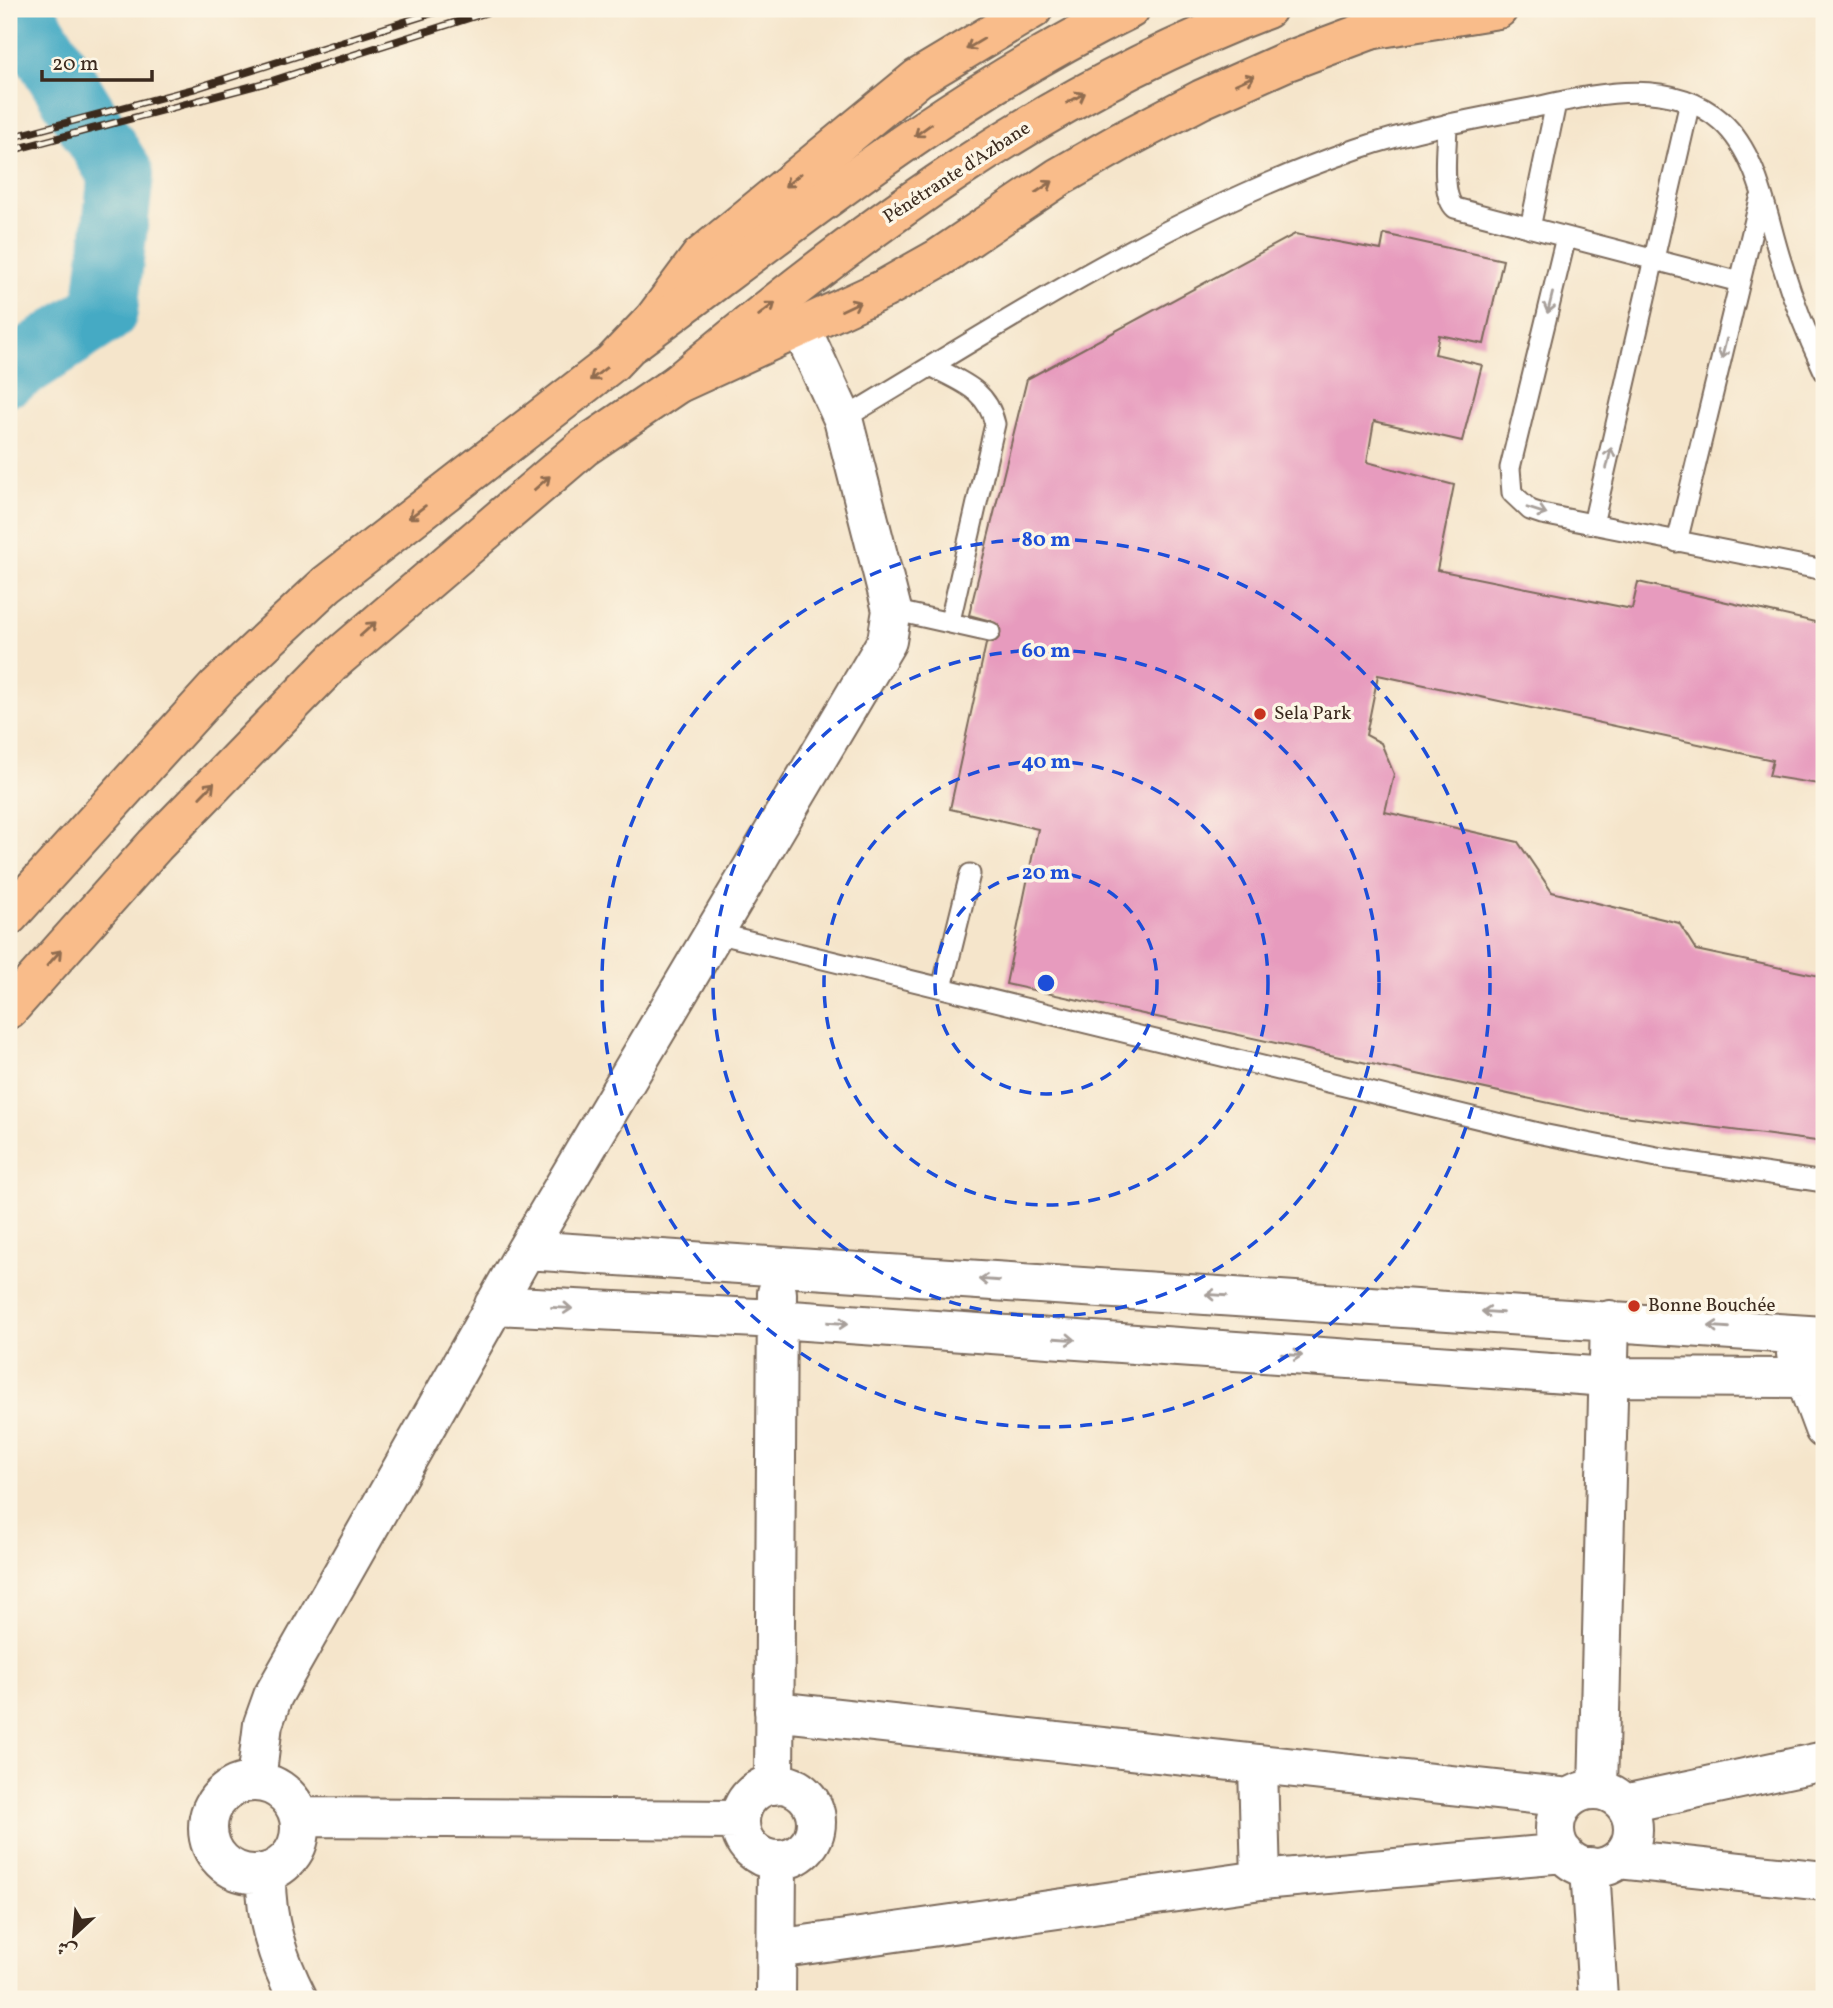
<svg xmlns="http://www.w3.org/2000/svg" width="1833" height="2008" viewBox="0 0 1833 2008" font-family="Vollkorn,Amiri,serif">
<style>
.lines{fill:none;stroke-linecap:round;stroke-linejoin:round}
.river{stroke:#44aac4;stroke-width:66}
.building{fill:#e79bbe}
.lane-casing{stroke:#7c6b5b;stroke-width:23}
.street-casing{stroke:#7c6b5b;stroke-width:42}
.primary-casing{stroke:#7c6b5b;stroke-width:42}
.highway-casing{stroke:#7c6b5b;stroke-width:42}
.lane{stroke:#fff;stroke-width:19}
.street{stroke:#fff;stroke-width:38}
.primary{stroke:#f9bc8a;stroke-width:38}
.highway{stroke:#f9bc8a;stroke-width:38}
.rail-casing{stroke:#3b2a1e;stroke-width:8}
.rail{stroke:#fcf5e5;stroke-width:5;stroke-dasharray:16;stroke-linecap:butt}
.oneway{stroke:#906c4f}
.oneway2{stroke:#a79f9a}
.ring{fill:none;stroke:#1d4ed8;stroke-width:3.5;stroke-dasharray:12 9}
.poi-dot{fill:#c8321e;stroke:#fcf5e5;stroke-width:2.5}
.labels{text-anchor:middle;dominant-baseline:central;stroke-width:7;stroke-linejoin:round;paint-order:stroke}
.street-label{font-size:19px;fill:#3b2a1e;stroke:#fcf5e5}
.poi-label{font-size:19px;fill:#3b2a1e;stroke:#fcf5e5;text-anchor:start}
.centre{fill:#1d4ed8;stroke:#fcf5e5;stroke-width:3.5}
.ring-label{font-size:21px;text-anchor:middle;font-weight:bold;fill:#1d4ed8;stroke:#fcf5e5;stroke-width:7;stroke-linejoin:round;paint-order:stroke}
</style>
<rect width="100%" height="100%" fill="#fcf5e5"/>
<filter id="ink" filterUnits="userSpaceOnUse"><feTurbulence type="fractalNoise" baseFrequency=".0143" numOctaves="2"/><feDisplacementMap in="SourceGraphic" scale="14" xChannelSelector="R" yChannelSelector="G"/><feConvolveMatrix kernelMatrix="1 2 1 2 8 2 1 2 1" color-interpolation-filters="sRGB"/></filter>
<filter id="wash" filterUnits="userSpaceOnUse"><feTurbulence type="fractalNoise" baseFrequency=".00686" numOctaves="4" result="noise"/><feDisplacementMap in="SourceGraphic" scale="28" xChannelSelector="R" yChannelSelector="G"/><feGaussianBlur stdDeviation="1.57" result="paint"/><feColorMatrix in="noise" values="0 0 0 0 0 0 0 0 0 0 0 0 0 0 0 0 0 1.4 0 .05"/><feComposite in="paint" operator="in"/></filter>
<g filter="url(#wash)">
<rect width="100%" height="100%" fill="#f5e5cb"/>
<g class="lines">
<path class="river" d="M9,373l96,-62 16,-136 -102,-166"/>
</g>
<g id="blocks">
<path class="building" d="M1295,234l86,16 3,-16 119,26 -19,84 -45,-9 -4,19 47,11 -20,76 -88,-20 -7,41 87,23 -17,85 195,39 6,-27 186,42v144l-6,16 -49,-8 4,-16 -395,-85 -12,60 15,8 13,31 -9,38 133,30 34,50 127,31 17,27 128,27v165l-238,-31 -580,-127 32,-155 -88,-20 41,-188 -22,-6 58,-236z"/>
</g>
</g>
<g filter="url(#ink)">
<use href="#blocks" fill-opacity="0" stroke="#7c6b5b" stroke-width="2"/>
<g class="lines">
<defs>
<path id="lane" d="M1447,124c0,21 -7,71 8,84l285,74
M1530,228l26,-125
M1566,237l-56,231 2,25 18,17 12,4 282,56
M931,366c30,16 56,23 64,58l-45,197
M843,419c166,-99 330,-207 514,-270 56,-19 116,-30 174,-41 62,-13 137,-33 190,13 39,35 46,99 62,146 11,36 25,70 41,104
M1593,524l97,-422
M1677,542l83,-343
M892,610l98,22
M712,932l830,202 120,24 162,24
M942,988l28,-114"/>
<path id="street" d="M526,1250l1298,86
M494,1305l283,14 831,58 197,1 19,-7
M1796,1354l28,75
M774,1711l795,87
M1258,1766l3,114
M256,1781l7,-57 10,-28 253,-446 361,-609 5,-31 -49,-191 -42,-91
M208 1828a46 46 0 1 1 92 0a46 46 0 1 1-92 0Z
M740 1822a38 38 0 1 1 76 0a38 38 0 1 1-76 0Z
M774,1785l3,-492
M1598,1790l12,-470
M1555 1829a39 39 0 1 1 78 0a39 39 0 1 1-78 0Z
M1624,1804l200,-43
M300,1817l440,3
M1619,1859l205,22
M1590,1867l8,132
M266,1873c-1,47 11,84 32,126
M776,1949l485,-69 303,-27
M776,1999l1,-139"/>
<path id="primary" d="M9,916l208,-229 110,-103 285,-221 42,-44 46,-62 218,-179 115,-69
M9,1009l146,-164 180,-185 249,-213 93,-63 207,-95 55,-31 120,-81 63,-36 80,-42 83,-37 115,-43"/>
<path id="highway" d="M1369,30l129,-21
M634,342c160,-118 316,-246 496,-333
M677,384c180,-152 368,-291 590,-375"/>
</defs>
<use href="#lane" class="lane-casing"/>
<use href="#street" class="street-casing"/>
<use href="#primary" class="primary-casing"/>
<use href="#highway" class="highway-casing"/>
<use href="#lane" class="lane"/>
<use href="#street" class="street"/>
<use href="#primary" class="primary"/>
<use href="#highway" class="highway"/>
<defs>
<path id="rail" d="M9,138l184,-49 252,-80
M9,151l263,-70 225,-72"/>
</defs>
<use href="#rail" class="rail-casing"/>
<use href="#rail" class="rail"/>
</g>
<defs><path id="oneway-shaft" d="M-6 0H5M1.5-3L5.5 0L1.5 3" fill="none" stroke-width="1.6" stroke-linecap="round" stroke-linejoin="round" transform="scale(1.75)"/></defs>
<g class="oneway">
<use href="#oneway-shaft" transform="translate(975 44) rotate(149)"/>
<use href="#oneway-shaft" transform="translate(1245 80) rotate(-24)"/>
<use href="#oneway-shaft" transform="translate(1076 98) rotate(-29)"/>
<use href="#oneway-shaft" transform="translate(923 130) rotate(144)"/>
<use href="#oneway-shaft" transform="translate(793 180) rotate(141)"/>
<use href="#oneway-shaft" transform="translate(1044 187) rotate(-33)"/>
<use href="#oneway-shaft" transform="translate(851 306) rotate(-25)"/>
<use href="#oneway-shaft" transform="translate(767 309) rotate(-38)"/>
<use href="#oneway-shaft" transform="translate(598 374) rotate(142)"/>
<use href="#oneway-shaft" transform="translate(542 483) rotate(-41)"/>
<use href="#oneway-shaft" transform="translate(417 512) rotate(143)"/>
<use href="#oneway-shaft" transform="translate(368 629) rotate(-42)"/>
<use href="#oneway-shaft" transform="translate(207 790) rotate(-46)"/>
<use href="#oneway-shaft" transform="translate(54 958) rotate(-48)"/>
</g>
<g class="oneway2">
<use href="#oneway-shaft" transform="translate(1550 303) rotate(104)"/>
<use href="#oneway-shaft" transform="translate(1724 349) rotate(104)"/>
<use href="#oneway-shaft" transform="translate(1609 458) rotate(-77)"/>
<use href="#oneway-shaft" transform="translate(1537 511) rotate(18)"/>
<use href="#oneway-shaft" transform="translate(989 1280) rotate(-176)"/>
<use href="#oneway-shaft" transform="translate(1216 1295) rotate(-176)"/>
<use href="#oneway-shaft" transform="translate(562 1308) rotate(3)"/>
<use href="#oneway-shaft" transform="translate(1492 1312) rotate(-176)"/>
<use href="#oneway-shaft" transform="translate(838 1323) rotate(4)"/>
<use href="#oneway-shaft" transform="translate(1719 1327) rotate(-176)"/>
<use href="#oneway-shaft" transform="translate(1065 1339) rotate(4)"/>
<use href="#oneway-shaft" transform="translate(1292 1355) rotate(4)"/>
</g>
</g>
<g class="ring">
<circle cx="1046" cy="983" r="111"/>
<circle cx="1046" cy="983" r="222"/>
<circle cx="1046" cy="983" r="333"/>
<circle cx="1046" cy="983" r="444"/>
</g>
<g class="poi-dot">
<circle cx="1260" cy="714" r="7"/>
<circle cx="1634" cy="1306" r="7"/>
</g>
<g class="labels">
<g class="street-label">
<text transform="translate(957 173) rotate(-33)">Pénétrante d'Azbane</text>
</g>
<g class="poi-label">
<text x="1274" y="714">Sela Park</text>
<text x="1648" y="1306">Bonne Bouchée</text>
</g>
</g>
<circle cx="1046" cy="983" r="10" class="centre"/>
<g class="ring-label">
<text x="1046" y="546">80 m</text>
<text x="1046" y="657">60 m</text>
<text x="1046" y="768">40 m</text>
<text x="1046" y="879">20 m</text>
</g>
<rect width="1833" height="2008" fill="none" stroke="#fcf5e5" stroke-width="35"/>
<g transform="translate(74 1935) rotate(206)" stroke="#fcf5e5" stroke-width="5" paint-order="stroke">
<path d="M0-5L12 26L0 18L-12 26Z" fill="#3b2a1e"/>
<text y="-10" font-size="19" font-weight="bold" text-anchor="middle" fill="#3b2a1e">ش</text>
</g>
<path d="M42 70v10h110v-10" fill="none" stroke="#3b2a1e" stroke-width="3.5"/>
<text x="52" y="70" font-size="21" fill="#3b2a1e" stroke="#fcf5e5" stroke-width="5" paint-order="stroke">20 m</text>
</svg>
